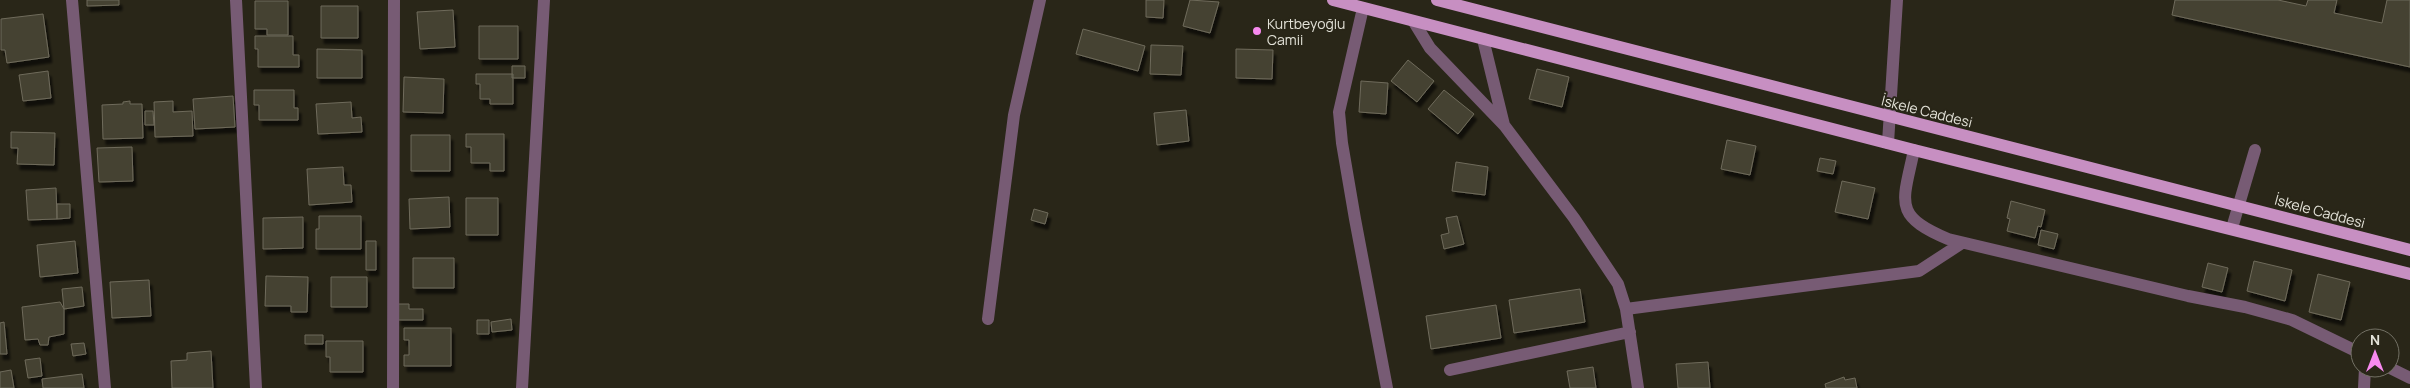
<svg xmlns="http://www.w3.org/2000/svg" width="2410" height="388" viewBox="0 0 2410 388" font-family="Manrope,sans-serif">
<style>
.building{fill:#454233;stroke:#6f6b5b;filter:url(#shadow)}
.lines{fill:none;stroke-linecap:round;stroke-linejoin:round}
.minor{stroke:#775b74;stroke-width:12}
.major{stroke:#c78fc2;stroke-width:12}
.poi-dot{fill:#f689ee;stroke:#292618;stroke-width:2}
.labels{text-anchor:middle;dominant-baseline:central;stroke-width:4;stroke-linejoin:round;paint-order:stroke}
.poi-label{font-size:14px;fill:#e3e2d8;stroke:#292618;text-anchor:start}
.street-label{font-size:14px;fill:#e3e2d8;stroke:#292618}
</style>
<defs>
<filter id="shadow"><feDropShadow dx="3" dy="5.5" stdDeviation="1" flood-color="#0009"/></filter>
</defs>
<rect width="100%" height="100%" fill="#292618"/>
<path class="building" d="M87,0h32v5l-32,1z
M1146,0h18l-1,18 -17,-1z
M1190,0l29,2 -9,31 -27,-7z
M2175,0h103l28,6 2,-6h29l-3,13 48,10 5,-23h23v67l-238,-52z
M255,1h33v34h-21v-6h-12z
M321,6h37v32h-37z
M453,10l2,37 -35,2 -3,-37z
M43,14l6,43 -42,6 -2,-13h-4v-31z
M479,26h39v33h-39z
M1083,29l62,17 -7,25 -62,-17z
M255,36h38v19h6v12h-41v-18h-3z
M1151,45l32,1 -2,29 -31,-1z
M317,49l45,1v28h-45z
M1236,49l37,1 -1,29 -36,-1z
M1408,60l26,21 -17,21 -26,-21z
M512,66h13v12h-13z
M1537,69l32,8 -7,30 -33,-8z
M48,71l3,27 -28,3 -4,-26z
M476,74h37v30h-23v-5h-10v-15h-4z
M404,77l40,2 -1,34 -40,-1z
M1361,81l27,2 -2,31 -27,-2z
M254,90h40v18h4v12h-39v-15h-5z
M1444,90l30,24 -16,20 -30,-25z
M233,96l2,31 -40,2 -2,-30z
M130,101v3h12l1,34 -40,1 -1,-34 21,-1v-2z
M173,101v11l19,-1 1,25 -38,1 -1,-35z
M351,102l1,16 9,-1 1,15 -44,2 -2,-30z
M1186,110l3,31 -32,4 -3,-32z
M145,111h8l1,14h-9z
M11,132l44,1 -1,32 -37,-1 1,-16h-7z
M466,134h38v37h-14v-8h-19v-16h-5z
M411,135h39v36h-39z
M1727,140l29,6 -6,29 -29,-6z
M132,147l1,34 -34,1 -2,-34z
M1820,158l16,3 -3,13 -16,-3z
M1456,162l32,5 -3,28 -33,-4z
M343,167l1,18h7l1,17 -43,3 -2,-36z
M1842,181l33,7 -7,31 -33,-7z
M56,188l1,31 -29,1 -2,-30z
M449,197l1,30 -40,2 -1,-30z
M466,198h32v37h-32z
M2011,201l34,9 -4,17 -3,-1 -3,12 -28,-7 3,-12 -3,-1z
M57,204h13v14l-13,1z
M1034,209l14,4 -3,11 -14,-4z
M319,216h42v33h-45v-20h3z
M1457,216l7,28 -20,5 -3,-14 8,-2 -3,-15z
M303,217v31l-40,1v-31z
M2041,230l17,4 -4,15 -16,-4z
M75,241l3,32 -38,4 -3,-32z
M366,241h10v29h-10z
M413,258h41v30h-41z
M2254,261l38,9 -7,31 -38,-10z
M2208,263l20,5 -6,24 -20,-5z
M2318,274l32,8 -9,38 -32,-8z
M266,276l42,1 -1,35h-16v-6h-26z
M331,277h36v30h-36z
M149,280l2,36 -39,2 -2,-36z
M82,287l2,19 -20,3 -2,-20z
M1580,289l5,33 -71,11 -5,-33z
M60,302l4,7v25l-15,3 -1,8h-8l-2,-6 -13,1 -3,-33z
M398,304h11v5h14v11h-25z
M1496,305l5,33 -70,11 -5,-33z
M511,319l1,11 -20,2 -1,-10z
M477,320h12v14h-12z
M4,322l3,32h-7v-31z
M404,328h47v38h-47v-11h5v-15h-5z
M305,335h18v9h-18z
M326,341h37v31h-33v-15h-4z
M84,343l2,11 -13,2 -2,-12z
M211,351l2,37h-41l-1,-27 16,-1v-7z
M40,358l2,18 -14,2 -3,-18z
M1708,362l2,26h-32l-2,-24z
M1593,367l3,21h-26l-3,-17z
M11,370l3,18h-14v-16z
M82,374l2,14h-41l-1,-9z
M1844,377l1,3 10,-2 2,10h-31l-1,-4z"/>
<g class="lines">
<path class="minor" d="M72,0l33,388
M236,0l20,388
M1363,8l-24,104 3,31 13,76 32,169
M1414,22l16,26 74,77 70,93 44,66 8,25 12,79
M1483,39l21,86
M1888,143l9,-143
M1914,150c-11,53 -22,65 34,89l240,57 57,11 47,13 68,33
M2232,228l23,-78
M1626,309l293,-38 43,-28
M988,319l26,-204 26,-115
M2390,368l20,10
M1450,370l180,-38
M393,388l1,-388
M522,388l22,-388
M2364,388l1,-20"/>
<path class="major" d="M1333,0l581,150 496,124
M1437,0l973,250"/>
</g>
<circle class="poi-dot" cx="1257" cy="31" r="5"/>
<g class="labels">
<g class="poi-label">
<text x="1267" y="23">Kurtbeyoğlu<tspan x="1267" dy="16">Camii</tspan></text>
</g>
<g class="street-label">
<text transform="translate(1927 111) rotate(14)">İskele Caddesi</text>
<text transform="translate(2320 211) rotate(15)">İskele Caddesi</text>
</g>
</g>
<g transform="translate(2375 353)"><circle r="24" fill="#292618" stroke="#737165"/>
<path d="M0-4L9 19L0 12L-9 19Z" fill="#f689ee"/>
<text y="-8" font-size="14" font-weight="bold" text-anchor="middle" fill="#e3e2d8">N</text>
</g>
</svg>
